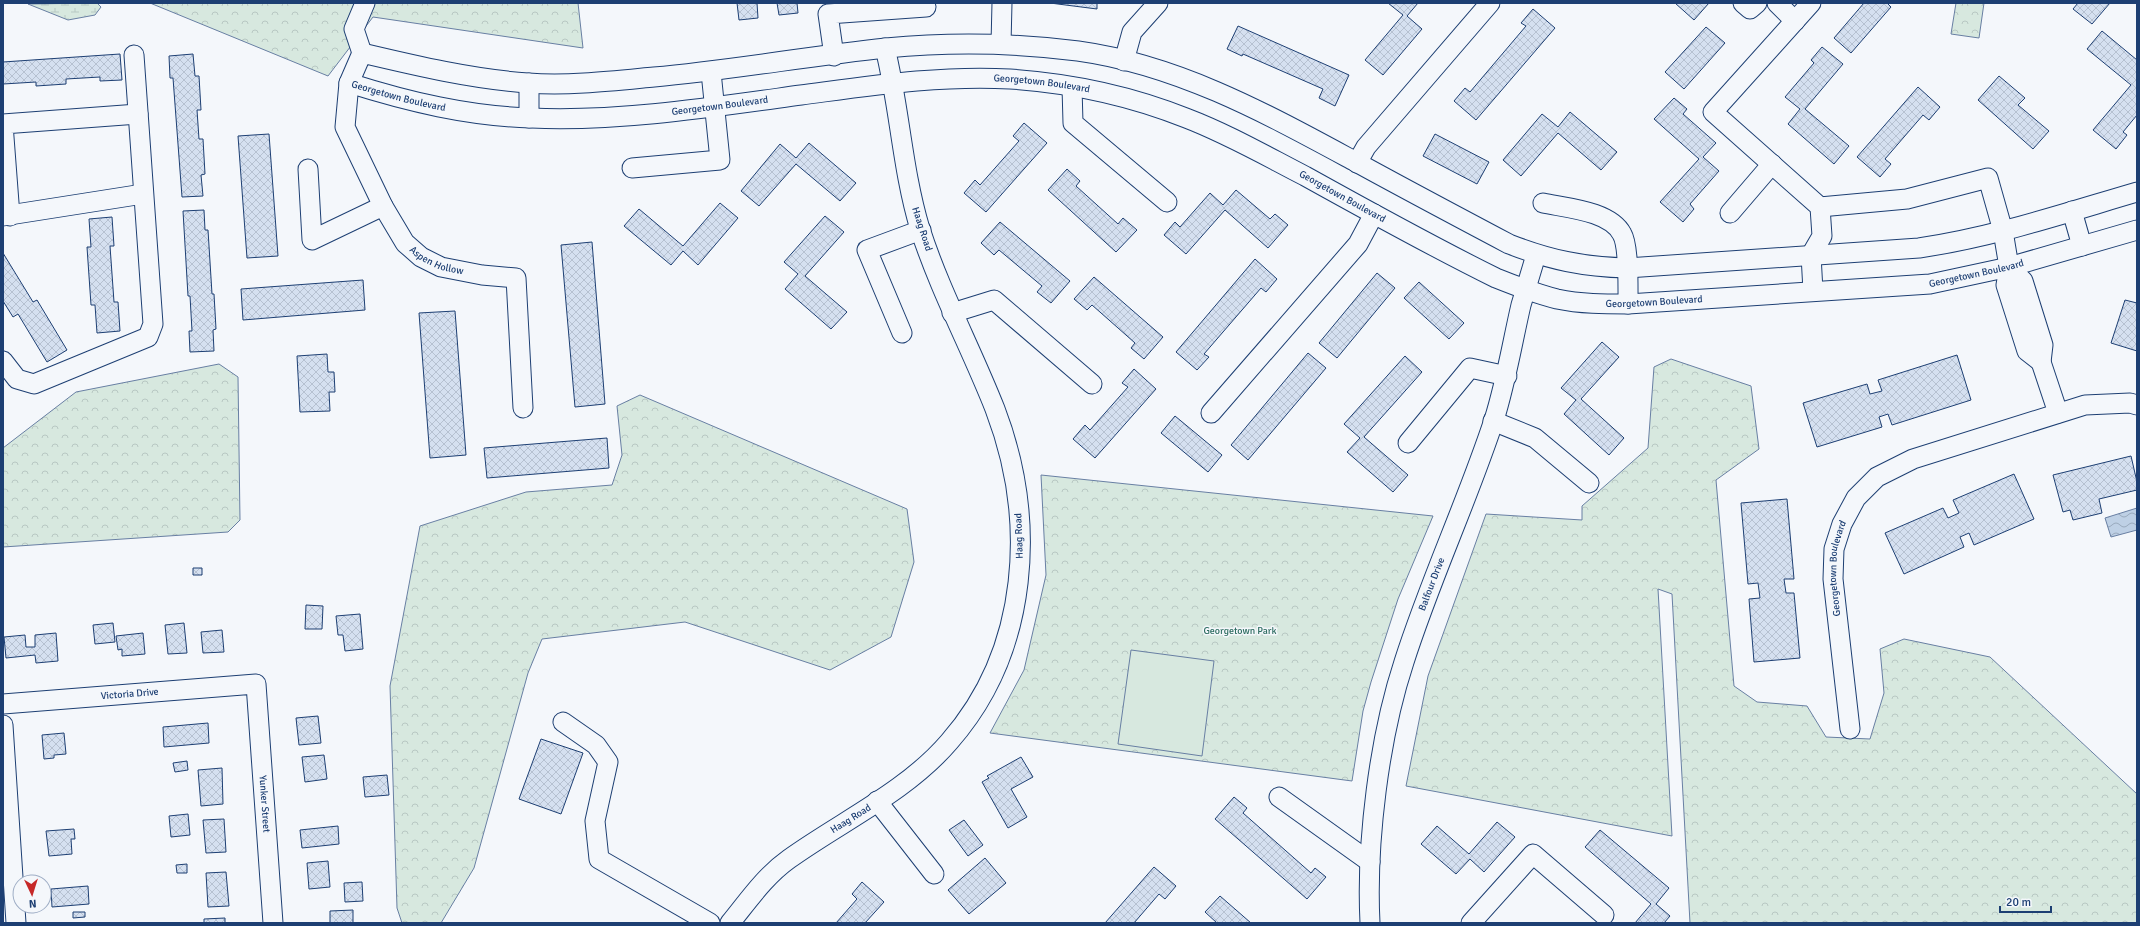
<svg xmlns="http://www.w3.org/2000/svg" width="2140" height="926" viewBox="0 0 2140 926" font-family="Signika,sans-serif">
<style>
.forest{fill:url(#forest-crowns);stroke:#687fa3}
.wetland{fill:url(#wetland-marsh);stroke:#687fa3}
.pitch{fill:#d7e8df;stroke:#687fa3}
.water{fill:url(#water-waves);stroke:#687fa3}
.building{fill:url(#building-cross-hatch);stroke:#1d3f73}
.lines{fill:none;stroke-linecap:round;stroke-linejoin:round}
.minor-casing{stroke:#1d3f73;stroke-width:21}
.minor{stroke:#f4f7fb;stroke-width:19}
.labels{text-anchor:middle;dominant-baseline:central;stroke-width:3;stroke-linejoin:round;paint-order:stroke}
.street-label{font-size:10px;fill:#1d3f73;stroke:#f4f7fb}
.park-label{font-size:10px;fill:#2c6c60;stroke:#f4f7fb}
</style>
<defs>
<pattern id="forest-crowns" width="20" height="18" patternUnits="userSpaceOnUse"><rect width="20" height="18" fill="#d7e8df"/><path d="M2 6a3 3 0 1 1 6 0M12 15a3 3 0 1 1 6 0" fill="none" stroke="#b8c8c3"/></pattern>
<pattern id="wetland-marsh" width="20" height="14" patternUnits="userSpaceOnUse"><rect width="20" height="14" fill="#d7e8df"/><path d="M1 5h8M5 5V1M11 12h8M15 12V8" fill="none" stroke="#b8c8c3"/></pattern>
<pattern id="water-waves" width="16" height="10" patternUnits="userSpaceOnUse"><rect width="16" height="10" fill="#bed0e5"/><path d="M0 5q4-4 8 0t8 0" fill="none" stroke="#9aaabe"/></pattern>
<pattern id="building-cross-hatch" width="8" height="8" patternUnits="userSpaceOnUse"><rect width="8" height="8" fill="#d5e0f0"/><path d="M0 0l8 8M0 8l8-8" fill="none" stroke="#b6c1d1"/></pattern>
</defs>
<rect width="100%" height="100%" fill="#f4f7fb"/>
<path class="forest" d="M150,3h428l5,45 -210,-31 -45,59z
M1956,3h28l-5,35 -28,-4z
M1671,359l80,27 8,63 -43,31 18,206 23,16 50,4 19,31 44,2 14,-46 -4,-44 24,-10 86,18 147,137v129h-447l-18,-329 -14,-5 14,247 -266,-50 22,-110 58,-162 96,6v-14l66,-58 6,-81z
M219,364l19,13 2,143 -12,12 -225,15v-99l73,-56z
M640,395l267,114 7,53 -23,75 -61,33 -145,-48 -143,17 -14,34 -54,195 -33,55h-39l-5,-15 -7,-222 30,-160 106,-34 86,-7 10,-30 -5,-49z
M1041,475l392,41 -35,83 -27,83 -8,29 -11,70 -362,-48 34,-63 22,-95z"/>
<path class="wetland" d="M97,3l4,4 -6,8 -27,5 -40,-16z"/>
<path class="pitch" d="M1131,650l83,11 -12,95 -84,-12z"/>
<path class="water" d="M2137,508v22l-26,7 -6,-19z"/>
<path class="building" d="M737,3h20l1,15 -19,2z
M777,3h20l1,10 -19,2z
M1050,3h47v6z
M1388,3h30l-11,13 15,13 -39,46 -18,-15 38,-45z
M1675,3h34l-15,17z
M1864,3h23l4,4 -40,46 -17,-15z
M2078,3h32l-18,21 -19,-15z
M1533,9l22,19 -79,92 -22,-19 11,-13 5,4 56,-66 -5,-3z
M1238,26l111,49 -14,31 -16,-8 4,-9 -80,-35 -1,2 -15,-7z
M1706,27l19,16 -41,46 -19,-17z
M2102,31l35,29v55l-14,17 4,3 -11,14 -23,-19 38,-45 -44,-36z
M1822,47l21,17 -38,45 44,37 -15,18 -46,-40 12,-15 -15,-12 29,-34 -3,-3z
M120,54l2,26 -22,1v-4l-34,2v5l-30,2v-4l-33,2v-22z
M193,54l2,22h4l2,34h-4l2,29h4l2,35 -4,1 2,21 -21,1 -9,-119h-3l-1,-22z
M1999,76l26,22 -7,7 31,26 -16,18 -55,-49z
M1918,87l22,20 -11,13 -6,-5 -38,44 6,5 -11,13 -23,-20z
M1674,98l13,11 -4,5 33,29 -13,14 16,14 -29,33 4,5 -11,13 -23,-20 39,-43 -45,-40z
M1570,112l47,40 -16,18 -43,-37 -37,43 -18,-16 39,-46 16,13z
M1024,123l23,20 -61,69 -22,-19 11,-13 5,5 39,-44 -6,-5z
M269,134l9,122 -31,2 -9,-122z
M1435,134l54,28 -12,22 -54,-28z
M809,143l47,40 -16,18 -44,-37 -37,42 -18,-15 39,-47 16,14z
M1067,169l13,12 -4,5 42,38 5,-6 14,12 -21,22 -68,-62z
M1236,190l34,29 5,-5 13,11 -20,23 -43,-38 -39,44 -22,-19 11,-13 5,5 30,-34 13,12z
M720,203l18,15 -40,47 -15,-14 -12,14 -47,-39 15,-17 44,37z
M204,210l1,20h3l4,64h2l2,35 -3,1 1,21 -24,1 -1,-21h3l-2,-35h-2l-5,-85z
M825,216l19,16 -39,44 42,36 -16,17 -46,-40 13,-15 -14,-12z
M112,217l2,29h-4l4,56h4l2,29 -23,2 -2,-28h-4l-4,-58h4l-2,-28z
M1000,222l70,59 -19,22 -14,-11 5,-6 -43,-36 -5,5 -13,-12z
M592,242l13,162 -30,3 -14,-162z
M3,253l30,49 4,-2 30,50 -20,12 -29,-48 -5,3 -10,-16z
M1255,259l22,20 -11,13 -5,-4 -57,66 5,3 -12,13 -21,-18z
M1377,273l18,15 -58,70 -18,-15z
M1094,277l69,60 -19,22 -13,-11 4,-5 -43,-38 -5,5 -13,-11z
M363,280l2,30 -122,10 -2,-31z
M1419,282l45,41 -15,16 -45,-41z
M2125,300l12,3v48l-26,-8z
M455,311l11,144 -36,3 -11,-145z
M1602,342l17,15 -38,42 43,39 -15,17 -45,-41 12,-14 -15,-12z
M1308,353l18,15 -78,92 -17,-15z
M327,354l1,18h6l1,20h-6l1,19 -30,1 -3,-56z
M1957,355l14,45 -79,25 -4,-11 -9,3 3,10 -65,20 -14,-44 64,-19 3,10 12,-3 -4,-11z
M1405,356l17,16 -58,65 44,38 -15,17 -46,-40 13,-14 -16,-14z
M1134,369l22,20 -61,69 -22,-19 12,-14 5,5 38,-43 -6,-4z
M1175,416l47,39 -14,17 -47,-39z
M607,438l2,30 -122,10 -3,-30z
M2131,456l6,26v8l-38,9 3,14 -29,7 -3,-10 -7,2 -10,-37z
M2014,474l20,45 -60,26 -5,-12 -9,4 4,10 -60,27 -19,-41 58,-25 5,10 11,-5 -6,-13z
M1787,499l7,80h-10l2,14h8l6,65 -46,4 -5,-63 11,-1 -2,-15 -10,1 -7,-81z
M193,568h9v7h-9z
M306,605l17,1 -1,23h-17z
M360,614l3,35 -18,2 -2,-16h-5l-2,-19z
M113,623l2,19 -20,2 -2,-19z
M184,623l3,30 -19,1 -3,-29z
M222,630l2,22 -21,1 -2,-21z
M56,633l2,28 -22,2 -1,-8 -29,3 -2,-21 21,-2 1,12h9v-12z
M143,633l2,21 -23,2v-7l-4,1 -2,-14z
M318,716l3,27 -22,2 -3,-27z
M208,723l1,20 -45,4 -1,-20z
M64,733l2,21 -12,1v3l-10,1 -2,-24z
M541,739l42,14 -22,61 -42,-15z
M324,755l3,24 -22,3 -3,-25z
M1021,757l12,20 -22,12 16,28 -19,11 -26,-46 7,-4 -2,-2z
M187,761l1,9 -13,2 -2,-9z
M222,768l1,36 -22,2 -3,-36z
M387,775l2,20 -24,2 -2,-20z
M1234,797l13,11 -4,5 68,60 4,-5 11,9 -19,22 -92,-80z
M188,814l2,21 -19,2 -2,-21z
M224,819l2,33 -20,1 -3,-33z
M964,820l19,25 -15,11 -19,-26z
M1497,822l18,15 -31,35 -14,-13 -14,15 -35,-30 16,-18 32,28z
M338,826l1,18 -37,4 -2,-18z
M74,829l1,10h-4l1,15 -23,2 -3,-25z
M1600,830l69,58 -13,16 14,12 -6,7h-29l16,-19 -66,-57z
M985,858l21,25 -37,31 -21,-24z
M328,861l2,26 -21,2 -2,-26z
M187,864v9h-10l-1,-8z
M1154,867l22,19 -11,13 -6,-5 -25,29h-29z
M226,872l3,34 -21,1 -2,-34z
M362,882l1,19 -18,1 -1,-19z
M862,882l22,20 -19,21h-29l21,-24 -5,-5z
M88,886l1,18 -37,3 -1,-18z
M1220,896l31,27h-34l-12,-11z
M353,910v13h-23v-12z
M73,912h12v5l-12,1z
M225,918v5h-21v-4z"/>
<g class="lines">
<defs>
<g id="minor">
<path d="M1743,3l7,6 7,-6"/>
<path d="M1777,3l18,18"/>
<path d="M1811,3l-98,109 107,95 2,29 -11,19 2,36"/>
<path d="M1001,44l1,-41"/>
<path d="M362,53l-8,-24 11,-26"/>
<path d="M834,56l-6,-42 98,-7"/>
<path d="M1124,61l8,-29 26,-29"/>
<path id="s1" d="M349,83l-4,44 38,79 22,37 16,14 20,10 41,8 34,3 7,130"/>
<path d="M1072,87l1,36 94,79"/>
<path d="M529,118v-35"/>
<path d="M1357,163l9,-16 124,-144"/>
<path d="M632,168l88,-8 -9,-88"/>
<path d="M308,169l4,71 71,-34"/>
<path id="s2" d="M2137,192c-72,21 -143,45 -218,56l-292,20c-43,-1 -77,-8 -118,-24 -51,-27 -102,-54 -153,-82 -89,-48 -177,-97 -278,-111 -63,-8 -128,-9 -192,-3 -77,8 -154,22 -232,29 -42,4 -85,9 -126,6 -56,-4 -111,-17 -166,-30l-13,30c60,19 119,33 182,35 87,4 183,-11 270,-23 69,-9 139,-20 209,-16 59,4 121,17 176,39 42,16 80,38 119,58 63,35 126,70 191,102 20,8 40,16 61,21 24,5 47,5 71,5l302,-20 79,-17 128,-37"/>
<path d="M1543,203c24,5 67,8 79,31 7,12 6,55 6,70"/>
<path d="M1820,207l87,-8 81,-21 15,53 6,36 -3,18 21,66 14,11 2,-17 -20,-64 -14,-14"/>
<path d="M2072,211l10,35"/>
<path d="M1730,213l42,-49"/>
<path d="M3,216l140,-22"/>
<path d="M10,216l-7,-92 135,-10"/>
<path d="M952,313l42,-13 98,84"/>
<path d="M902,333l-35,-83 54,-20"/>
<path d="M3,361l14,18 17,5 114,-47 5,-13 -19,-269"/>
<path d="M2041,362l17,51"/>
<path d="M1211,413l147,-169 16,-30"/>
<path d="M1493,421l42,17 54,45"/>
<path d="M1408,443l62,-75 37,8"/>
<path id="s3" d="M3,704l253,-20 17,239"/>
<path d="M563,722l33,23 12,17 -13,59 4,38 111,64"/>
<path d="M3,725l13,198"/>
<path id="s4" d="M1850,729l-17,-150 1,-30 8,-25 14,-26 21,-21 36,-18 172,-54 45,-2 7,2"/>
<path d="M1279,797l91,65"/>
<path d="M877,801l57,73"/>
<path id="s5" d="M730,923c18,-22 35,-47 59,-64 53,-38 117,-67 160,-117 81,-92 88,-223 46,-333 -24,-61 -55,-118 -75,-180 -18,-60 -20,-120 -35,-181"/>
<path id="s6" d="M1370,923c-4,-80 9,-185 34,-261 26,-82 63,-160 90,-242 12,-38 18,-76 27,-115 5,-17 10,-33 15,-50"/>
<path d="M1471,923l62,-69 71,61"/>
</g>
</defs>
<use href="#minor" class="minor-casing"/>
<use href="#minor" class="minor"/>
</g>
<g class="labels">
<g class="street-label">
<text stroke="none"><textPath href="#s2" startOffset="2567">Georgetown Boulevard</textPath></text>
<text stroke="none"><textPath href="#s2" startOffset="1919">Georgetown Boulevard</textPath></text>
<text stroke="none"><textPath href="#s2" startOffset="2243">Georgetown Boulevard</textPath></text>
<text stroke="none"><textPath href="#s2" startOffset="2891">Georgetown Boulevard</textPath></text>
<text transform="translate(922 229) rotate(72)">Haag Road</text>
<text stroke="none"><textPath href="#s1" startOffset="212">Aspen Hollow</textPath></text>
<text stroke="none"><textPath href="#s2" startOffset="3551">Georgetown Boulevard</textPath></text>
<text stroke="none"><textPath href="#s2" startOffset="3227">Georgetown Boulevard</textPath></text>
<text transform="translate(1019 536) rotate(-92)">Haag Road</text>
<text stroke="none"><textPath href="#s4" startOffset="162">Georgetown Boulevard</textPath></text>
<text stroke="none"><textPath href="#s6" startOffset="347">Balfour Drive</textPath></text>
<text stroke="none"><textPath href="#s3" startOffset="127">Victoria Drive</textPath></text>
<text stroke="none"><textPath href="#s3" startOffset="374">Yunker Street</textPath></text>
<text stroke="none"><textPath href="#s5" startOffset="161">Haag Road</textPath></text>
</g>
<g class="park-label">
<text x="1240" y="631">Georgetown Park</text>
</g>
</g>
<rect width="2140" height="926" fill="none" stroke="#1d3f73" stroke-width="8"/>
<g transform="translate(32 894) rotate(176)"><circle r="19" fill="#f4f7fb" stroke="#9eadc5"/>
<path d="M0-3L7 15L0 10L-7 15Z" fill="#c62828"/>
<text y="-6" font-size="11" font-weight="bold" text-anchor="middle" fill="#1d3f73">N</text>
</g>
<path d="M2000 906v6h51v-6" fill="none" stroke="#1d3f73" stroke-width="2"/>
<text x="2006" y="906" font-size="12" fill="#1d3f73" stroke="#f4f7fb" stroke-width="3" paint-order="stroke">20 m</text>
</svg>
